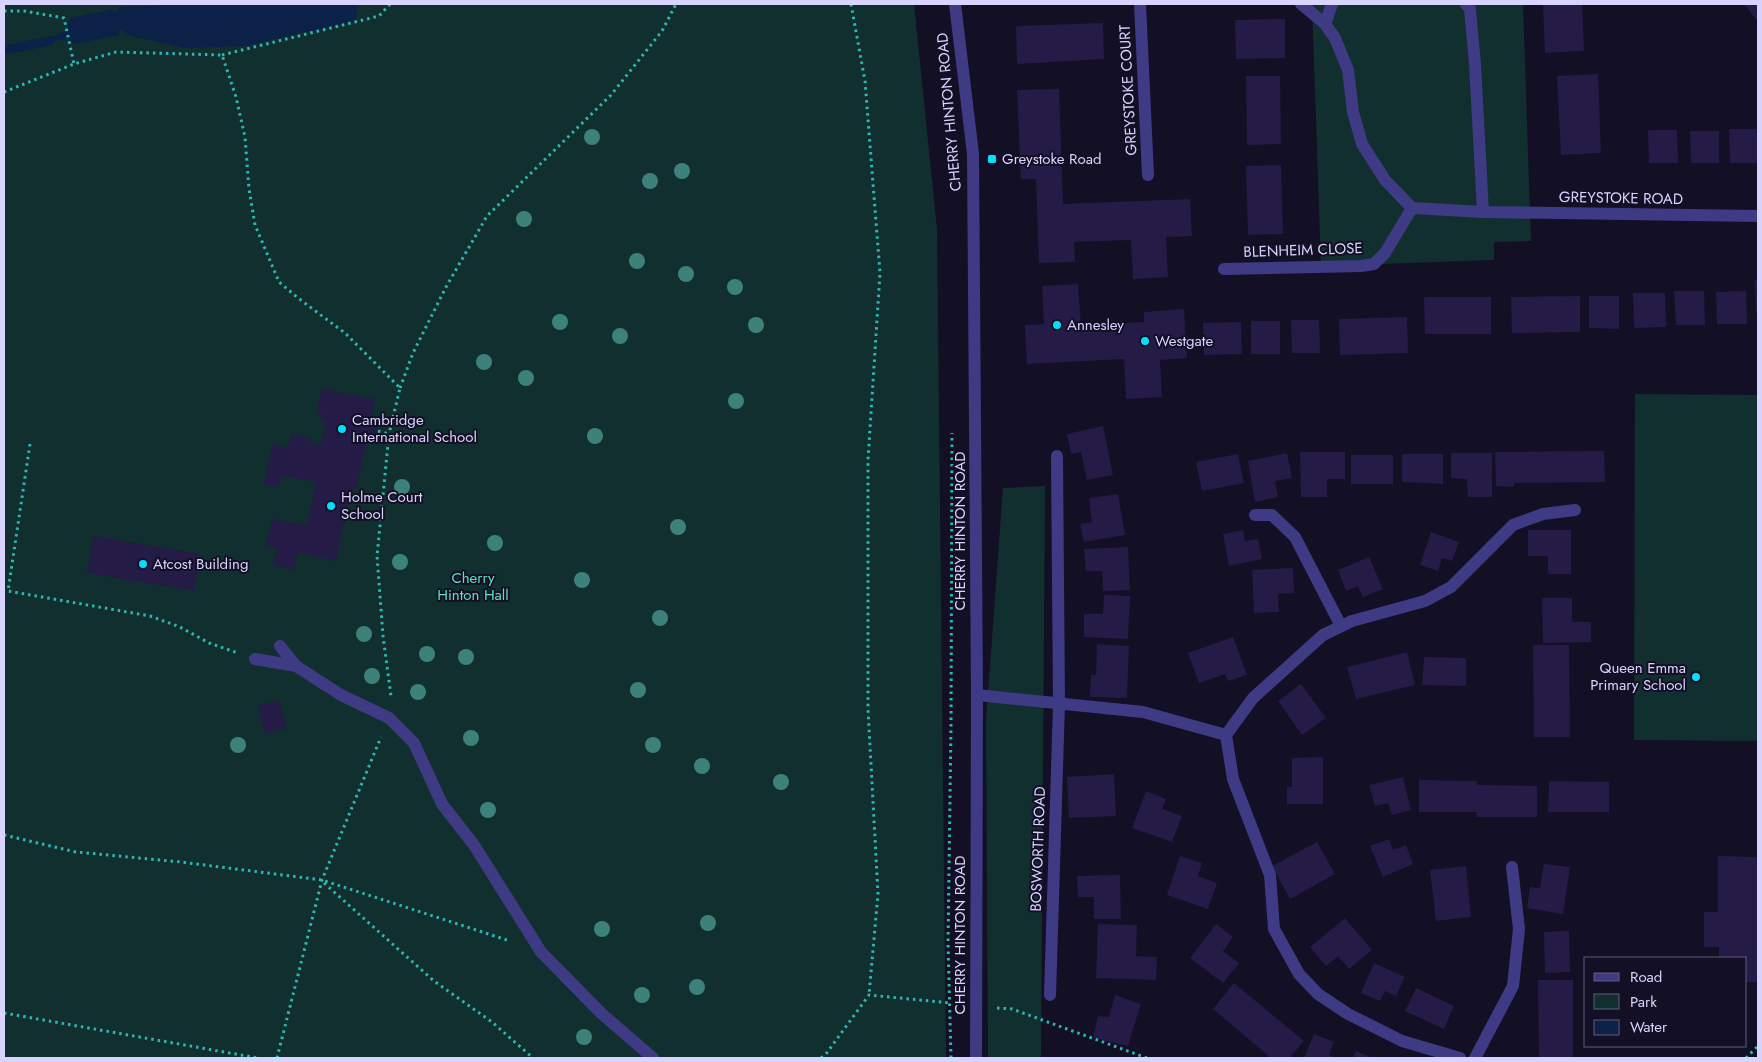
<svg xmlns="http://www.w3.org/2000/svg" width="1762" height="1062" viewBox="0 0 1762 1062" font-family="Jost,sans-serif">
<style>
.green{fill:#122f2f}
.water{fill:#0c2147}
.lines{fill:none;stroke-linecap:round;stroke-linejoin:round}
.stream{stroke:#0c2147;stroke-width:9}
.building{fill:#241b46}
.path{stroke:#2eb7b2;stroke-width:3;stroke-dasharray:2.5 4;stroke-linecap:butt}
.service{stroke:#3e3a84;stroke-width:12}
.minor{stroke:#3e3a84;stroke-width:12}
.tertiary{stroke:#3e3a84;stroke-width:12}
.tree{fill:#3c827b}
.poi-dot{fill:#00e0fe;stroke:#130f25;stroke-width:2}
.labels{text-anchor:middle;dominant-baseline:central;stroke-width:4;stroke-linejoin:round;paint-order:stroke}
.street-label{font-size:15px;fill:#d9d3ff;stroke:#130f25}
.poi-label{font-size:15px;fill:#d9d3ff;stroke:#130f25;text-anchor:start}
.park-label{font-size:15px;fill:#5ee0c2;stroke:#130f25}
</style>
<rect width="100%" height="100%" fill="#130f25"/>
<path class="green" d="M4,4h910l23,225 9,829h-942z
M1312,4h211l8,237 -37,1v18l-173,6z
M1635,394l123,1v346l-124,-1z
M1045,486l-4,572h-53l-2,-338 17,-232z"/>
<path class="water" d="M160,4h197l-1,17 -112,25 -58,2 -60,-13 -4,-6 -3,1v5l-44,9 -7,-5 -28,4 27,-13 3,-12 42,-9 3,3h2l1,-5 36,-1z"/>
<g class="lines">
<path class="stream" d="M4,50l46,-9"/>
</g>
<path class="building" d="M1543,4h39l2,47 -39,2z
M1744,4h14v18z
M1285,19v39l-49,1 -1,-39z
M1103,23l1,36 -87,5 -1,-38z
M1598,74l3,79 -40,2 -4,-79z
M1246,76h34l1,68 -34,1z
M1059,89l4,115 127,-5 2,37 -26,1 2,40 -35,2 -2,-39 -57,2 1,20 -36,1 -3,-84h-15l-4,-89z
M1729,129h29v34h-28z
M1648,130h29l1,33h-29z
M1690,131h29v32h-28z
M1281,165l2,69 -35,1 -2,-69z
M1755,280h3v32h-2z
M1078,284l3,41 63,-3v-10l40,-3 3,49 -27,2 2,37 -36,2 -2,-40 -97,5 -2,-39 19,-1 -2,-38z
M1674,291h30l1,34h-29z
M1746,291l1,33h-30l-1,-32z
M1633,293h32l1,34 -32,1z
M1580,296v36l-68,1 -1,-36z
M1589,296h30v33l-30,-1z
M1424,297h67v37h-66z
M1407,317l1,36 -68,2 -1,-36z
M1291,320h28l1,33h-28z
M1251,321h29v33h-29z
M1241,322l1,32 -38,1 -1,-32z
M322,389l53,10 -4,22 8,2 -3,17 -9,-2 -11,52 -5,-1 -15,72 -38,-8 -4,17 -21,-5 4,-17 -11,-3 6,-26 35,6 9,-43 -34,-6 -3,11 -15,-3 8,-39 16,3 4,-14 19,4 -1,5 11,2 5,-23 -5,-1 1,-8h-5z
M1103,426l10,49 -26,5 -6,-28 -10,2 -4,-20z
M1604,451l1,31 -91,1v4l-18,-1 -1,-34z
M1300,452h45v27h-18v18h-26z
M1287,453l5,25 -17,3 3,16 -23,5 -7,-41z
M1451,453h41v44h-24l-1,-18 -16,-1z
M1238,454l6,29 -42,8 -6,-29z
M1402,454h41v30l-41,-2z
M1351,455h42v29h-42z
M1118,494l7,41 -41,7 -4,-18 12,-2 -3,-24z
M1243,530l2,11 13,-2 4,20 -33,7 -6,-32z
M1528,530h43v44h-23v-18h-20z
M1431,532l28,10 -7,19 -10,-3 -4,13 -18,-6z
M93,536l107,18 -6,37 -107,-18z
M1128,547l2,43 -27,1 -1,-20h-16l-2,-22z
M1369,557l14,32 -20,8 -5,-11 -12,5 -8,-21z
M1293,568l1,25 -16,1 1,18 -25,1 -2,-43z
M1104,595l26,1 -2,43 -44,-2v-23h19z
M1542,598h30v24h19v20l-48,1z
M1233,637l14,38 -19,6 -3,-7 -26,9 -11,-30z
M1097,644l32,2 -2,52 -37,-1 1,-22h5z
M1533,645h36l1,92h-36z
M1407,652l8,33 -59,14 -9,-32z
M1424,657l42,1v28l-44,-1z
M1301,684l25,34 -24,17 -24,-34z
M280,701l7,27 -22,6 -7,-29z
M1323,757v47h-36v-17h5v-29z
M1114,774l2,42 -47,2 -2,-41z
M1403,777l8,33 -19,5 -4,-12 -13,3 -6,-21z
M1419,780l58,1v4l60,1v31h-61l1,-5h-58z
M1549,781l60,1v30h-61z
M1146,791l20,8 -4,10 20,7 -10,26 -40,-14z
M1389,839l4,11 13,-5 7,19 -30,13 -13,-31z
M1317,842l18,32 -45,25 -18,-33z
M1180,856l22,7 -4,13 19,7 -9,26 -41,-14z
M1718,856l40,1v125h-12v-24h-27v-11h-15v-35h14z
M1544,864l26,3 -7,47 -36,-6 3,-21 10,1z
M1466,866l5,51 -35,4 -6,-51z
M1120,875l1,44h-27v-22h-16l-1,-21z
M1345,918l27,32 -23,19 -11,-13 -12,10 -16,-19z
M1098,924l39,1 -1,31 21,1 -1,23 -60,-2z
M1216,924l17,13 -10,14 16,12 -16,20 -33,-25z
M1569,931l1,41 -25,1 -1,-41z
M1374,963l31,14 -9,19 -11,-5 -5,10 -19,-8z
M1538,980h35v78h-34z
M1234,983l70,58 -15,17h-18l-58,-49z
M1416,988l38,18 -10,23 -39,-18z
M1115,995l26,9 -13,42 -35,-8 5,-22 11,1z
M1314,1034l20,8 -5,13 8,3h-33z
M1356,1051l17,7h-20z"/>
<g class="lines">
<path class="path" d="M851,4l14,77 15,192 -12,187v249l10,185 -9,101
M4,11h20l40,7 10,46
M222,55l157,-39 11,-12
M4,92l70,-28 42,-12 106,3 14,42 9,40 4,52 6,36 24,57 19,16 47,35 55,55 -11,46 -12,122 6,80 8,60
M400,388l13,-35 33,-66 41,-71 124,-121 51,-64 14,-27
M378,431l11,3
M30,444l-22,147 142,25 30,11 29,16 29,10
M4,835l72,17 105,10 141,18 188,61
M324,883l110,98 58,41 41,36
M997,1008l15,1 135,49
M4,1013l254,45
M277,1058l45,-178 59,-143
M821,1058l5,-4 43,-59 82,8
M951,1058l-3,-115 3,-218 1,-292
M1746,1058l12,-12"/>
<path class="service" d="M1255,515h17l23,22 46,89
M1492,546l21,-21 30,-11 32,-4
M280,646l16,20
M255,659l41,7 45,29 48,23 25,25 28,61 32,41 67,107 61,62 51,44"/>
<path class="minor" d="M1140,4l8,171
M1301,4l24,20 10,14 13,32 5,42 9,32 23,36 27,28 71,4 275,4
M1466,4l4,5 5,55 8,148
M1325,24l7,-20
M1224,269l137,-3 13,-2 11,-11 27,-45
M977,695l166,17 83,23 7,44 37,96 4,54 25,45 19,20 30,20 54,27 58,17
M1226,735l27,-37 70,-63 29,-14 73,-20 26,-14 41,-41
M1050,995l9,-291 -2,-248
M1475,1058l38,-72 6,-57 -7,-62"/>
<path class="tertiary" d="M955,4l18,150 4,541 -1,363"/>
</g>
<g class="tree">
<circle cx="592" cy="137" r="8"/>
<circle cx="682" cy="171" r="8"/>
<circle cx="650" cy="181" r="8"/>
<circle cx="524" cy="219" r="8"/>
<circle cx="637" cy="261" r="8"/>
<circle cx="686" cy="274" r="8"/>
<circle cx="735" cy="287" r="8"/>
<circle cx="560" cy="322" r="8"/>
<circle cx="756" cy="325" r="8"/>
<circle cx="620" cy="336" r="8"/>
<circle cx="484" cy="362" r="8"/>
<circle cx="526" cy="378" r="8"/>
<circle cx="736" cy="401" r="8"/>
<circle cx="595" cy="436" r="8"/>
<circle cx="402" cy="487" r="8"/>
<circle cx="678" cy="527" r="8"/>
<circle cx="495" cy="543" r="8"/>
<circle cx="400" cy="562" r="8"/>
<circle cx="582" cy="580" r="8"/>
<circle cx="660" cy="618" r="8"/>
<circle cx="364" cy="634" r="8"/>
<circle cx="427" cy="654" r="8"/>
<circle cx="466" cy="657" r="8"/>
<circle cx="372" cy="676" r="8"/>
<circle cx="638" cy="690" r="8"/>
<circle cx="418" cy="692" r="8"/>
<circle cx="471" cy="738" r="8"/>
<circle cx="238" cy="745" r="8"/>
<circle cx="653" cy="745" r="8"/>
<circle cx="702" cy="766" r="8"/>
<circle cx="781" cy="782" r="8"/>
<circle cx="488" cy="810" r="8"/>
<circle cx="708" cy="923" r="8"/>
<circle cx="602" cy="929" r="8"/>
<circle cx="697" cy="987" r="8"/>
<circle cx="642" cy="995" r="8"/>
<circle cx="584" cy="1037" r="8"/>
</g>
<g class="poi-dot">
<rect x="987" y="154" width="10" height="10" rx="2.5"/>
<circle cx="1057" cy="325" r="5"/>
<circle cx="1145" cy="341" r="5"/>
<circle cx="342" cy="429" r="5"/>
<circle cx="331" cy="506" r="5"/>
<circle cx="143" cy="564" r="5"/>
<circle cx="1696" cy="677" r="5"/>
</g>
<g class="labels">
<g class="street-label">
<text transform="translate(1128 90) rotate(-93)">GREYSTOKE COURT</text>
<text transform="translate(949 112) rotate(-95)">CHERRY HINTON ROAD</text>
<text transform="translate(1621 198) rotate(1)">GREYSTOKE ROAD</text>
<text transform="translate(1303 250) rotate(-2)">BLENHEIM CLOSE</text>
<text transform="translate(960 531) rotate(-90)">CHERRY HINTON ROAD</text>
<text transform="translate(1038 849) rotate(-88)">BOSWORTH ROAD</text>
<text transform="translate(960 935) rotate(-90)">CHERRY HINTON ROAD</text>
</g>
<g class="poi-label">
<text x="1002" y="159">Greystoke Road</text>
<text x="1067" y="325">Annesley</text>
<text x="1155" y="341">Westgate</text>
<text x="352" y="420">Cambridge<tspan x="352" dy="17">International School</tspan></text>
<text x="341" y="497">Holme Court<tspan x="341" dy="17">School</tspan></text>
<text x="153" y="564">Atcost Building</text>
<text x="1686" y="668" text-anchor="end">Queen Emma<tspan x="1686" dy="17">Primary School</tspan></text>
</g>
<g class="park-label">
<text x="473" y="578">Cherry<tspan x="473" dy="17">Hinton Hall</tspan></text>
</g>
</g>
<rect width="1762" height="1062" fill="none" stroke="#d9d3ff" stroke-width="10"/>
<rect x="1584" y="957" width="162" height="90" fill="#130f25" stroke="#625d7c"/>
<rect x="1594" y="973" width="25" height="8" fill="#3e3a84" stroke="#625d7c"/>
<text x="1630" y="982" font-size="15" fill="#d9d3ff">Road</text>
<rect x="1594" y="994" width="25" height="15" fill="#122f2f" stroke="#625d7c"/>
<text x="1630" y="1007" font-size="15" fill="#d9d3ff">Park</text>
<rect x="1594" y="1020" width="25" height="15" fill="#0c2147" stroke="#625d7c"/>
<text x="1630" y="1032" font-size="15" fill="#d9d3ff">Water</text>
</svg>
